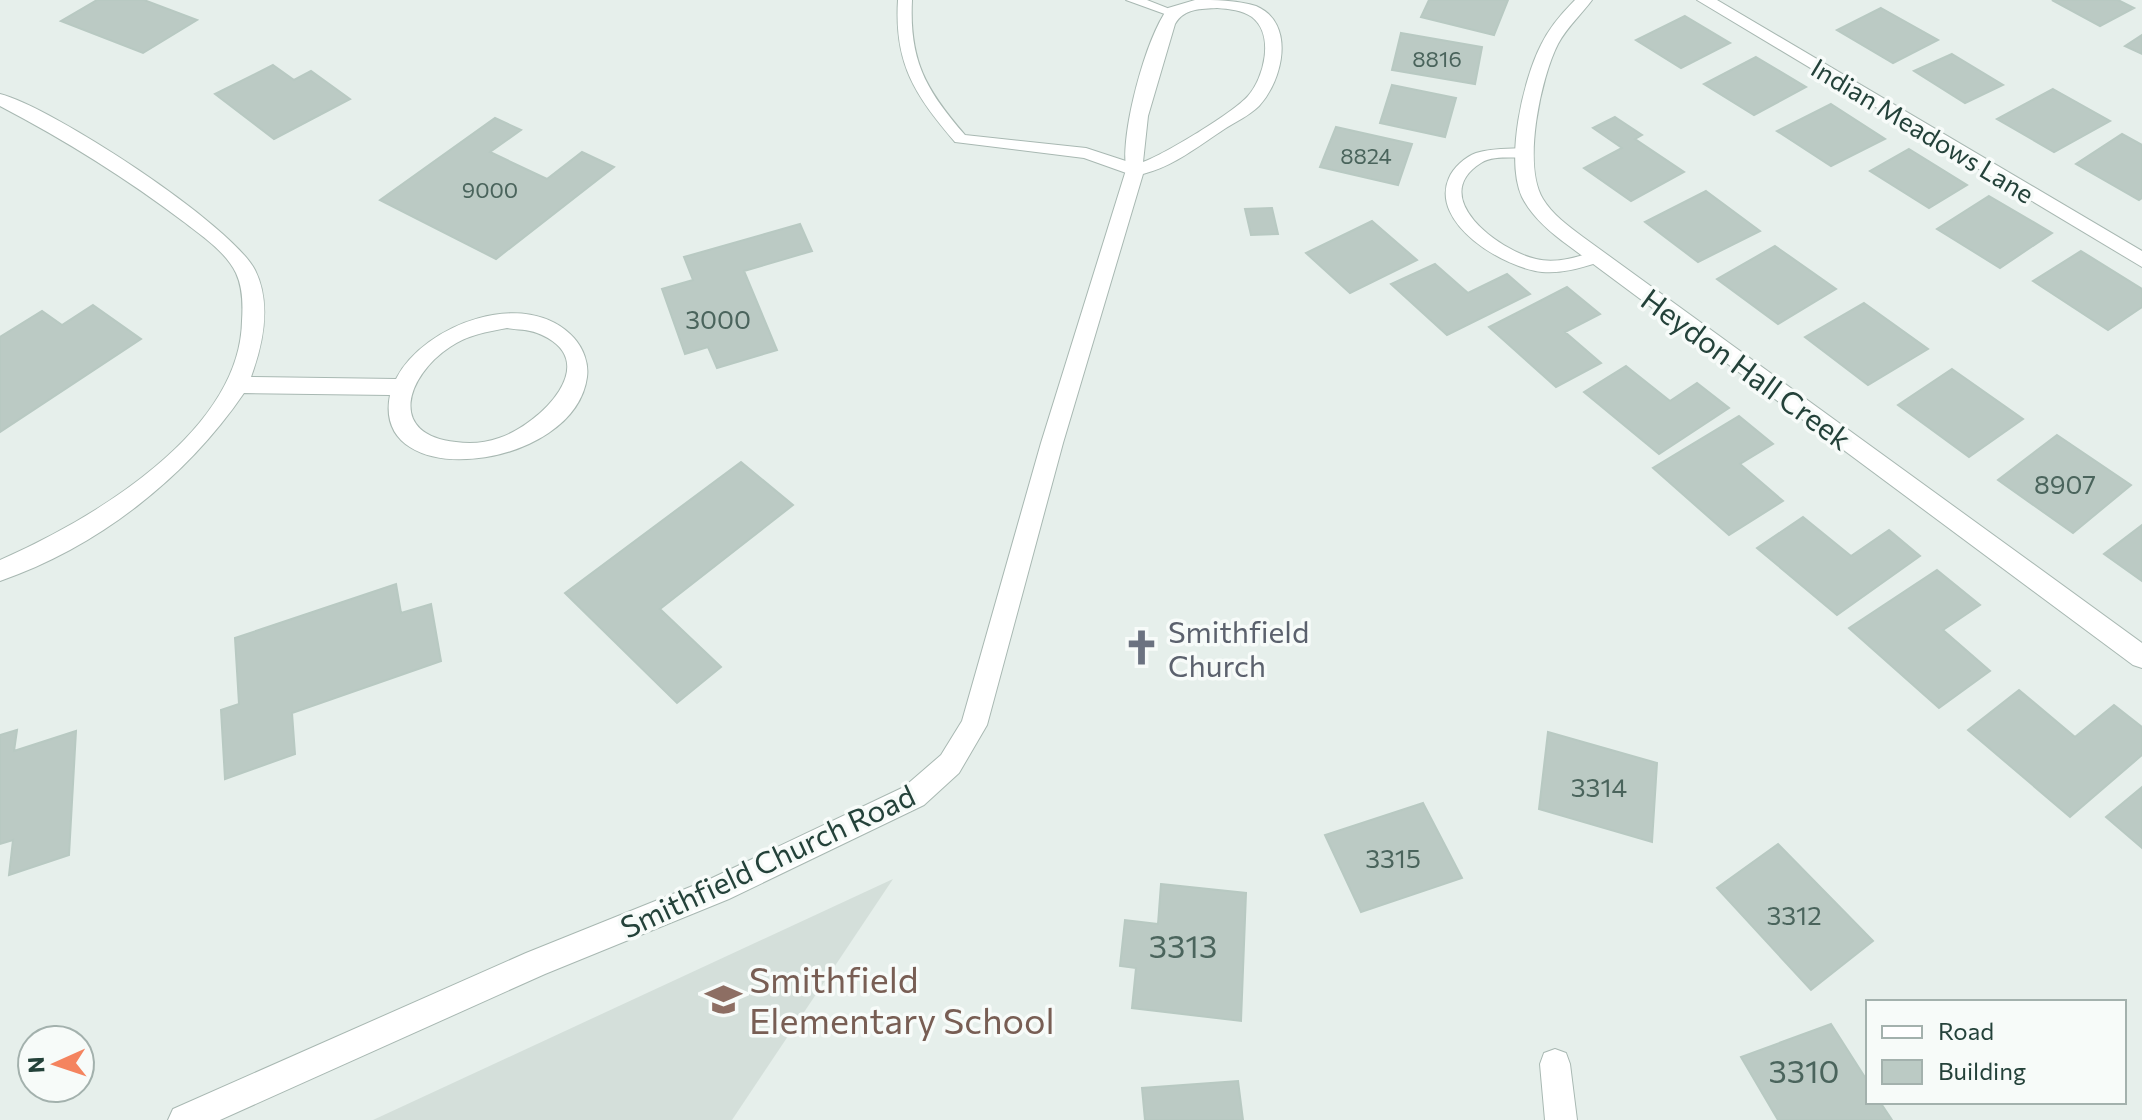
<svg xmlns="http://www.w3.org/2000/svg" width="2142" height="1120" viewBox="0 0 2142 1120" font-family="Commissioner,sans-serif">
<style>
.built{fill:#d4dfda}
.building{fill:#bbcac4;stroke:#b8c9c2;stroke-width:2}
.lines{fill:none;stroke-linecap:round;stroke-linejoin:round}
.service-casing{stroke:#a8b8b2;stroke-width:2}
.minor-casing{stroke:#a8b8b2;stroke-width:2}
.service{fill:#fff;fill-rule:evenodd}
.minor{fill:#fff;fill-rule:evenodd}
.labels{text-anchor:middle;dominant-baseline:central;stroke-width:7;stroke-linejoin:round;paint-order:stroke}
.far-number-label{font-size:22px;fill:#4a645c}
.far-street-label{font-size:26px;fill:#24423a;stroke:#f7fbf9}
.number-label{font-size:26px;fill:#4a645c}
.street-label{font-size:30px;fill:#24423a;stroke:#f7fbf9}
.worship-label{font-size:30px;fill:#5b616d;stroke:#f7fbf9;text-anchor:start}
.near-number-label{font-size:32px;fill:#4a645c}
.near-education-label{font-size:36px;fill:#785e54;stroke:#f7fbf9;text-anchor:start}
</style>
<rect width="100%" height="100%" fill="#e6efeb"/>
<path class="built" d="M893,879l-161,241h-359z"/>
<path class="building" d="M97,0h47l53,20 -54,33 -82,-32z
M1429,0h79l-14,35 -73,-18z
M2052,0h66l16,8 -34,18z
M1881,8l57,32 -45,23 -56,-33z
M1685,16l45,27 -49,25 -45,-28z
M1401,33l81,14 -7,37 -83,-14z
M2142,35v19l-17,-8z
M1952,54l51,31 -38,18 -51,-32z
M1756,57l50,30 -52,28 -50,-31z
M273,65l21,15 17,-9 39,28 -76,40 -59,-45z
M1392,85l64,13 -11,39 -65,-14z
M2053,89l57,32 -56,31 -57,-33z
M1831,104l54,35 -54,27 -54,-35z
M1615,117l27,18 -7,4 49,33 -53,29 -47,-33 38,-20 -29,-20z
M495,118l26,12 -31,22 57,27 35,-27 32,15 -118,92 -116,-59z
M1336,127l76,17 -14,41 -78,-18z
M2122,134l20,11v53l-3,2 -63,-36z
M1909,149l58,36 -38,23 -59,-37z
M1706,191l54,40 -62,31 -53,-40z
M1989,196l63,37 -52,35 -63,-39z
M1272,208l6,26 -27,1 -6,-26z
M1372,221l45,39 -67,33 -44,-40z
M800,224l12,27 -68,20 33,79 -60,18 -9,-21 -23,7 -23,-65 31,-9 -9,-23z
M1775,246l61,43 -58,35 -61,-45z
M2081,251l61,38v18l-34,23 -75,-49z
M1435,264l33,29 39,-19 23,20 -83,41 -56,-51z
M1567,287l33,27 -35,18 36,31 -45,24 -67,-60z
M1864,303l64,46 -60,36 -63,-48z
M93,305l48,34 -141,93v-95l42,-26 20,14z
M1626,366l44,35 27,-18 32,25 -70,46 -75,-62z
M1952,369l71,50 -54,38 -71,-52z
M1739,416l34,28 -33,20 43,37 -54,34 -76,-67z
M2057,435l74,50 -58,48 -75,-53z
M741,462l52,43 -133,104 61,58 -44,36 -112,-110z
M1803,517l48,39 38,-26 31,26 -83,59 -80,-67z
M2142,525v56l-38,-27z
M1937,570l43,35 -37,25 47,41 -51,37 -90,-80z
M396,584l5,29 30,-9 10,57 -149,52 3,41 -70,25 -4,-69 18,-6 -4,-66z
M2019,690l56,47 39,-32 28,22v28l-72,62 -102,-87z
M17,730l-3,21 62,-20 -7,124 -60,20 4,-35 -13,4v-109z
M1548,732l109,31 -5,79 -113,-33z
M2142,787v61l-36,-31z
M1423,803l39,75 -101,34 -36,-77z
M1778,844l95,97 -62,49 -94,-102z
M1161,884l85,9 -5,128 -109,-13 4,-40 -16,-2 5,-46 33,4z
M1831,1024l37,58v20h12l12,18h-114l-37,-63z
M1238,1081l5,39h-98l-3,-32z"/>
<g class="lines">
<defs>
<path id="service" d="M898,0h14c-3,61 14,90 53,135l121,13 55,18v8h-12l-45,-16 -129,-16c-40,-47 -61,-78 -57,-142z
M1126,0h21l33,13 -7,4z
M1525,148l5,2v6c-15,4 -35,-2 -49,7 -54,34 17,87 55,96 20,5 41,-2 61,-8l8,6 -2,4c-20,6 -40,13 -61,11 -38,-4 -113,-49 -93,-94 4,-10 16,-21 27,-25 16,-5 33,-4 49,-5z"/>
<path id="minor" d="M1195,0c20,0 41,0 61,6 40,17 27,74 3,100 -10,10 -24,16 -36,24 -26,17 -49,36 -80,44l-80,269 -76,282 -28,48 -35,32 -195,94 -184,75 -325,146h-52l5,-11 353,-156 184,-74 194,-92 37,-32 21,-34 79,-278 85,-273c-5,-39 19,-130 42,-162zM1217,8c12,1 25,2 35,9 23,18 12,61 -4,79 -15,17 -83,58 -105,66l5,-46 27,-92c9,-16 26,-15 42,-16z
M1575,0h17c-11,15 -25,27 -34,44 -17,33 -36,121 -15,155 9,15 25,27 40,38l559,406v25l-9,-3 -564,-419c-18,-13 -37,-29 -47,-49 -17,-37 1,-117 19,-152 8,-17 21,-32 34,-45z
M1697,0h20l425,251v16z
M0,94c52,13 231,130 255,176 17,34 8,74 -4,107l145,2c28,-55 131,-93 178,-41 9,10 15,25 13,39 -12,93 -217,118 -197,18l-146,-2c-58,85 -146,154 -244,188v-21c91,-40 240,-127 242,-239 1,-16 1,-33 -6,-48 -10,-21 -34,-37 -52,-51 -58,-44 -119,-82 -184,-116zM507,328c10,2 21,1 30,5 70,27 2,92 -38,105 -14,5 -29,6 -43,4 -69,-7 -50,-66 -6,-95 17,-12 37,-15 57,-19z
M1555,1049l11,4 4,11 7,56h-32l-5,-56 4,-11z"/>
</defs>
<use href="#service" class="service-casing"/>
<use href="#minor" class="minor-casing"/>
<use href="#service" class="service"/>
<use href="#minor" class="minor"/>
</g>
<defs>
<symbol id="church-bare" viewBox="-9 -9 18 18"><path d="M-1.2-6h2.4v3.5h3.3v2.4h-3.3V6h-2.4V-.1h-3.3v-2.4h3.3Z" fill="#6b7280" stroke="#f7fbf9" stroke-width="2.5" paint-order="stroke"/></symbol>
<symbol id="school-bare" viewBox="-9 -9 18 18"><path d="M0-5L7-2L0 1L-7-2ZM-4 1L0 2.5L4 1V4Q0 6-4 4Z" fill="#8d6e63" stroke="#f7fbf9" stroke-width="2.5" paint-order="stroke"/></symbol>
</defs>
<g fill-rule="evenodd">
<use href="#church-bare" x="1116" y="622" width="51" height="51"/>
<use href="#school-bare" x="698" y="974" width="51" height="51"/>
</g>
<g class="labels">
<g class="far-number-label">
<text x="1437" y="58">8816</text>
<text x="1366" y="155">8824</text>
<text x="490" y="189">9000</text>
</g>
<g class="far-street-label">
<text transform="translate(1923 130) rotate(31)">Indian Meadows Lane</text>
</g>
<g class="number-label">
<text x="718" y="318">3000</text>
<text x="2065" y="483">8907</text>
<text x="1599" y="786">3314</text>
<text x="1393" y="857">3315</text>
<text x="1794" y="914">3312</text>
</g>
<g class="street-label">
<text transform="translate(1747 368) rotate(36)">Heydon Hall Creek</text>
<text transform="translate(767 860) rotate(-25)">Smithfield Church Road</text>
</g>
<g class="worship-label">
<text x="1168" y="630">Smithfield<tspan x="1168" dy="34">Church</tspan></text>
</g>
<g class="near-number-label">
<text x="1183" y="945">3313</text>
<text x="1804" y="1070">3310</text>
</g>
<g class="near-education-label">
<text x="749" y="978">Smithfield<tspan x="749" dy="41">Elementary School</tspan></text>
</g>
</g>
<rect x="1866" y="1000" width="260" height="104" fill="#f7fbf9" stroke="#a3b1ad" stroke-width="2"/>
<rect x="1882" y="1026" width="40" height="12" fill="#ffffff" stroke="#a3b1ad" stroke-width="2"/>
<text x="1938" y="1040" font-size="24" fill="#24423a">Road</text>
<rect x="1882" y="1060" width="40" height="24" fill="#bbcac4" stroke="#a3b1ad" stroke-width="2"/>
<text x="1938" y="1080" font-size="24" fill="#24423a">Building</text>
<g transform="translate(56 1064) rotate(267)"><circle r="38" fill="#f7fbf9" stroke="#a3b1ad" stroke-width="2"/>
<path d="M0-6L14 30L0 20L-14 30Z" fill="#f4845f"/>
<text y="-12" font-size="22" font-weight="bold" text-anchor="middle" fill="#24423a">N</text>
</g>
</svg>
